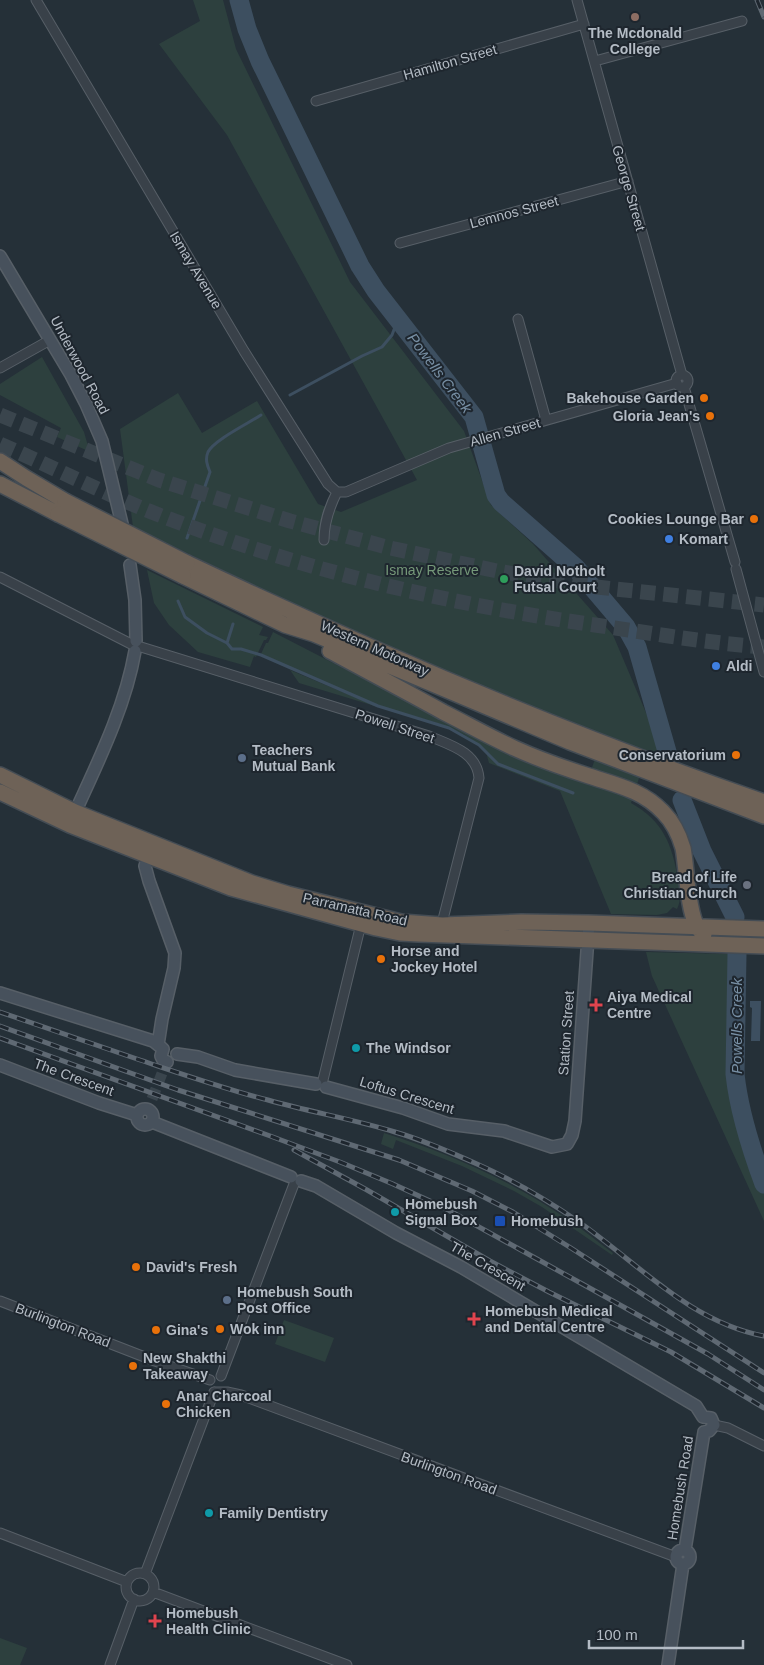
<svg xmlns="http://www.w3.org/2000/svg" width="764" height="1665" viewBox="0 0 764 1665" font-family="Arial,sans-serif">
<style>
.green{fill:#2d403e}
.water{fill:#3d4f60}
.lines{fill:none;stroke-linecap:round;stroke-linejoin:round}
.stream{stroke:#3d4f60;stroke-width:3}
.river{stroke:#3d4f60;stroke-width:19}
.secondary-tunnel{stroke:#3a454d;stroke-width:11;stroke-dasharray:11 5.5;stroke-linecap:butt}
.highway-tunnel{stroke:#3a454d;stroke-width:15;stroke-dasharray:15 8;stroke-linecap:butt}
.street-casing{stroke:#575f67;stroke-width:11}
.secondary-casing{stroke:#575f67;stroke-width:14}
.highway-casing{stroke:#444c54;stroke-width:18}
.street{stroke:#394149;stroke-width:9}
.secondary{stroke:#47515c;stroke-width:11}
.highway{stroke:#6e6257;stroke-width:15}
.rail-casing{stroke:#5f6973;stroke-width:5}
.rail{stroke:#1e262e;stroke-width:3;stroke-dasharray:9;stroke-linecap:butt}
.highway-bridge-casing{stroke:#444c54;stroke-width:18;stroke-linecap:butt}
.highway-bridge{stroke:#6e6257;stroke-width:15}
.education-dot{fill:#8d6e63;stroke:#1e262e;stroke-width:2}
.food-dot{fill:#e8710a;stroke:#1e262e;stroke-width:2}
.shop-dot{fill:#3f7fe0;stroke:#1e262e;stroke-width:2}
.leisure-dot{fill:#2e9e5b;stroke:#1e262e;stroke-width:2}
.service-dot{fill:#5c6f8a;stroke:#1e262e;stroke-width:2}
.worship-dot{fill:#6b7280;stroke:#1e262e;stroke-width:2}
.health-dot{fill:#e0444e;stroke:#1e262e;stroke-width:2}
.culture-dot{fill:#0f9aa8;stroke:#1e262e;stroke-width:2}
.transit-dot{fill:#1a4fb4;stroke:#1e262e;stroke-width:2}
.labels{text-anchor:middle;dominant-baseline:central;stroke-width:4;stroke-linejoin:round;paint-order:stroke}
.poi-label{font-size:14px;font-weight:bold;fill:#b4bcc5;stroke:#1e262e;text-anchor:start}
.street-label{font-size:14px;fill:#b4bcc5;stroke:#1e262e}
.park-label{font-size:14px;fill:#759879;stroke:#1e262e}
.water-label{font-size:15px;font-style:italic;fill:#7890a5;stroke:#1e262e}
</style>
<rect width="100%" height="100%" fill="#253038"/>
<path class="green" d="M193,0h30l13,49 114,233 114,149 27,74 42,39 80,91 53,125 -19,-7 -16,50c32,18 41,41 47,76 1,10 4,20 -1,30l-4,-2 -6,6 -10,2 -46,-1 -51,-123 -71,-28 -2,-7 1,-2c-28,-32 -73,-35 -111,-49 -39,-15 -77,-34 -116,-51l5,-11h2l5,-11 221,114 93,36 16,-46 -177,-73 -106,-46 -187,-90 -13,-98 58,-36 24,40 55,-32 61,103 23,8 76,-32 -190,-345 -68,-91 41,-23z
M42,357l42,75 4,14 -2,4 -29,-13 4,-9 -61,-33v-11z
M147,570l116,57 -4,8 9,2 -2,3h-2l-8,17 -2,-1 -4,11 -52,-15 -29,-27 -15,-22z
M290,670l88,37 -79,-24z
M646,952l82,2v125l19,69 17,40v33l-112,-245z
M384,1133c65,20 130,49 186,88 15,10 29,22 43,32l-1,2 -70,-48 -28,-16 -52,-25 -66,-26 -3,9 -12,-5z
M284,1320l50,18 -9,24 -50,-18z
M0,1638l27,10 -7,17h-20z"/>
<path class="water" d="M750,1001h11l-1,40h-9l1,-33 -2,-1z"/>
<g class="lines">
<path class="stream" d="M290,395l72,-39 20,-9 10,-12 3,-8v-12
M187,538l23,-66c-3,-7 -5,-13 -2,-20 6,-12 41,-29 53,-37
M178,601l7,16 22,16 20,10 5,6h9l20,6 117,51 71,22 30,17 19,19 75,29
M227,643l6,-19"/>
<path class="river" d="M239,0l8,29 13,32 100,205 16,25 98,126 22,78 5,7 75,66 50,59 11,20 31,108
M682,800l20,51 33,66
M737,954l-2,120c4,38 16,75 29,110"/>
<path class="secondary-tunnel" d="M152,1099l14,-36"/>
<path class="highway-tunnel" d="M0,415l159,65 131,41 100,27 107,23 100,16 167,18
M0,444c50,22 99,47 149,67 146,58 298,93 453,115 54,8 107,17 162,21"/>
<defs>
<path id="street" d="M36,0l208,351 84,133 9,8
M577,0l105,375
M595,61l147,-40
M316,101l268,-77
M400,243l228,-62
M518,319l28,101
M0,368l50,-28
M676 381a6 6 0 1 1 12 0a6 6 0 1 1-12 0Z
M684,387l51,175
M337,492h9l103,-44 228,-65
M324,540c0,-18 5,-32 13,-48
M736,569l28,103
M0,577l131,67
M141,647l288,89c21,9 48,16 50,42l-38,149
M323,1080l39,-160
M0,1301l155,60 55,19
M221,1376l73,-192
M214,1392h13l14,3 435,162
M714,1425l14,3 36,18
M0,1533l127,49
M126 1587a14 14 0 1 1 28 0a14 14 0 1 1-28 0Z
M145,1574l69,-182
M153,1592l194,73
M110,1665l24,-66"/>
<path id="secondary" d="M0,256l71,119 15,29 16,37 20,83
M130,565l5,35 1,41
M72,819c24,-53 53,-110 63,-168
M148,857l-3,9 4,15 26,72 -1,15 -12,51 -4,26
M0,993l153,48 9,7
M163,1049l-2,7 2,4 4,2
M177,1054l21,3 37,13 81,14
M0,1065l99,38 38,12
M326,1087l77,21 45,16 56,7 48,16 15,-3 5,-9 3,-14 14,-198
M137 1117a8 8 0 1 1 16 0a8 8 0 1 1-16 0Z
M152,1122l139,55
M301,1181l15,5 80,47 65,34 235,139 7,11
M703,1417l8,1 3,7 -5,6 -5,1
M676 1557a7 7 0 1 1 14 0a7 7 0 1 1-14 0Z
M685,1550l19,-118
M668,1665l15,-101"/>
<path id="highway" d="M0,461l26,17 39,23
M0,484l58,30
M187,563c188,89 380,171 577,239
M183,576l102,49 29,9 256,108 194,74
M330,651c37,20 75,40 113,61 24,12 47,25 71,36 24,11 50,20 75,28 27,9 53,14 74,36 9,9 16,22 20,36 4,18 4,78 21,86
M0,775l75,37 177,71 36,11 113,28 41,3 79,-3 68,1 175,6
M0,792l70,33 161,63 145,40 24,5 18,1 346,12"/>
</defs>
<use href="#street" class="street-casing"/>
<use href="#secondary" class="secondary-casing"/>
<use href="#highway" class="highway-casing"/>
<use href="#street" class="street"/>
<use href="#secondary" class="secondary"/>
<use href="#highway" class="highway"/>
<defs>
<path id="rail" d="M757,0l7,17
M0,1012c46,16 93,32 140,48 42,14 85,29 128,40 42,12 85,19 127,32 28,8 55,20 82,32 36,16 70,36 102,58 60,42 111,100 185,114
M0,1026l178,64 221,70 73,31 41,21 58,36 193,125
M0,1038l273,99 67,25 53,22 48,22 145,80 122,68 56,36
M294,1150l73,40 123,71 59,31 122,60 93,56"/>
</defs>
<use href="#rail" class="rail-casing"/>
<use href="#rail" class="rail"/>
<defs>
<path id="highway-bridge" d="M65,501l122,62
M58,514l125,62"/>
</defs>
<use href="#highway-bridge" class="highway-bridge-casing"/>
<use href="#highway-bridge" class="highway-bridge"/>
</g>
<circle class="education-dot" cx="635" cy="17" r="5"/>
<g class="food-dot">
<circle cx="704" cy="398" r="5"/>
<circle cx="710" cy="416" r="5"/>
<circle cx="754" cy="519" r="5"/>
<circle cx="736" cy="755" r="5"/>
<circle cx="381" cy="959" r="5"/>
<circle cx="136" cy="1267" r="5"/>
<circle cx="220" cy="1329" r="5"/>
<circle cx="156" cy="1330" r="5"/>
<circle cx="133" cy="1366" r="5"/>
<circle cx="166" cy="1404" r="5"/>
</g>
<g class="shop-dot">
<circle cx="669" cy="539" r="5"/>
<circle cx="716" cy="666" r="5"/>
</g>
<circle class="leisure-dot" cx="504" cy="579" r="5"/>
<g class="service-dot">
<circle cx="242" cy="758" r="5"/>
<circle cx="227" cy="1300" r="5"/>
</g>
<circle class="worship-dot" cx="747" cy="885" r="5"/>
<g class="health-dot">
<path d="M593.5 997.5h5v5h5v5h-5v5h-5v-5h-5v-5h5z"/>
<path d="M471.5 1311.5h5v5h5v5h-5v5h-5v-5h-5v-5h5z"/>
<path d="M152.5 1613.5h5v5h5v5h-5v5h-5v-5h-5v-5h5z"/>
</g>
<g class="culture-dot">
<circle cx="356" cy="1048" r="5"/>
<circle cx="395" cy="1212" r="5"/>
<circle cx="209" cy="1513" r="5"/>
</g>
<rect class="transit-dot" x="494" y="1215" width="12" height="12" rx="2.5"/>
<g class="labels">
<g class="poi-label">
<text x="635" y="33" text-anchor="middle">The Mcdonald<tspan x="635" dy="16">College</tspan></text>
<text x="694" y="398" text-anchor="end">Bakehouse Garden</text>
<text x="700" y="416" text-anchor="end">Gloria Jean's</text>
<text x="744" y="519" text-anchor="end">Cookies Lounge Bar</text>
<text x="679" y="539">Komart</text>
<text x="514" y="571">David Notholt<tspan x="514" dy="16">Futsal Court</tspan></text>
<text x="726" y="666">Aldi</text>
<text x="252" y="750">Teachers<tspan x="252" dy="16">Mutual Bank</tspan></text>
<text x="726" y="755" text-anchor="end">Conservatorium</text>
<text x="737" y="877" text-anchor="end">Bread of Life<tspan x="737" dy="16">Christian Church</tspan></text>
<text x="391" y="951">Horse and<tspan x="391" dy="16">Jockey Hotel</tspan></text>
<text x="607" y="997">Aiya Medical<tspan x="607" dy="16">Centre</tspan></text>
<text x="366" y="1048">The Windsor</text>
<text x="405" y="1204">Homebush<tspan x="405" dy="16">Signal Box</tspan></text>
<text x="511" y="1221">Homebush</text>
<text x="146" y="1267">David's Fresh</text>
<text x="237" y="1292">Homebush South<tspan x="237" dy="16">Post Office</tspan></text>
<text x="485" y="1311">Homebush Medical<tspan x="485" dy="16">and Dental Centre</tspan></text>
<text x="230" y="1329">Wok inn</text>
<text x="166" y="1330">Gina's</text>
<text x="143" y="1358">New Shakthi<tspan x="143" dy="16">Takeaway</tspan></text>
<text x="176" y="1396">Anar Charcoal<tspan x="176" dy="16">Chicken</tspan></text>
<text x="219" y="1513">Family Dentistry</text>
<text x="166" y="1613">Homebush<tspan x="166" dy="16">Health Clinic</tspan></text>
</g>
<g class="street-label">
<text transform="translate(450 62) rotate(-16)">Hamilton Street</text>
<text transform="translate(629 188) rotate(74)">George Street</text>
<text transform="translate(514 212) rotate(-15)">Lemnos Street</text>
<text transform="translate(196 270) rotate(59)">Ismay Avenue</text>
<text transform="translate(80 365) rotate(62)">Underwood Road</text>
<text transform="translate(505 432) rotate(-16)">Allen Street</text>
<text transform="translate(375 648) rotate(24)">Western Motorway</text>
<text transform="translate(395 726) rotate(18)">Powell Street</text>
<text transform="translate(355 909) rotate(13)">Parramatta Road</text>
<text transform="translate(566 1033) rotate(-86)">Station Street</text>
<text transform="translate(74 1077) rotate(20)">The Crescent</text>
<text transform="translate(407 1095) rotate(17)">Loftus Crescent</text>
<text transform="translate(488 1266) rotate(30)">The Crescent</text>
<text transform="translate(63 1325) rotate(21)">Burlington Road</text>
<text transform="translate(449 1473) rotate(20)">Burlington Road</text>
<text transform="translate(680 1488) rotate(-81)">Homebush Road</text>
</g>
<g class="park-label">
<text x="432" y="570">Ismay Reserve</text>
</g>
<g class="water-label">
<text transform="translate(440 373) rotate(53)">Powells Creek</text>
<text transform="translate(736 1026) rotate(-90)">Powells Creek</text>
</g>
</g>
<path d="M589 1640v8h154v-8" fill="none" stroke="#b4bcc5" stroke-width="2.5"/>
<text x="596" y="1640" font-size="15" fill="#b4bcc5" stroke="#1e262e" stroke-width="4" paint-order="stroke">100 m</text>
</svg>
